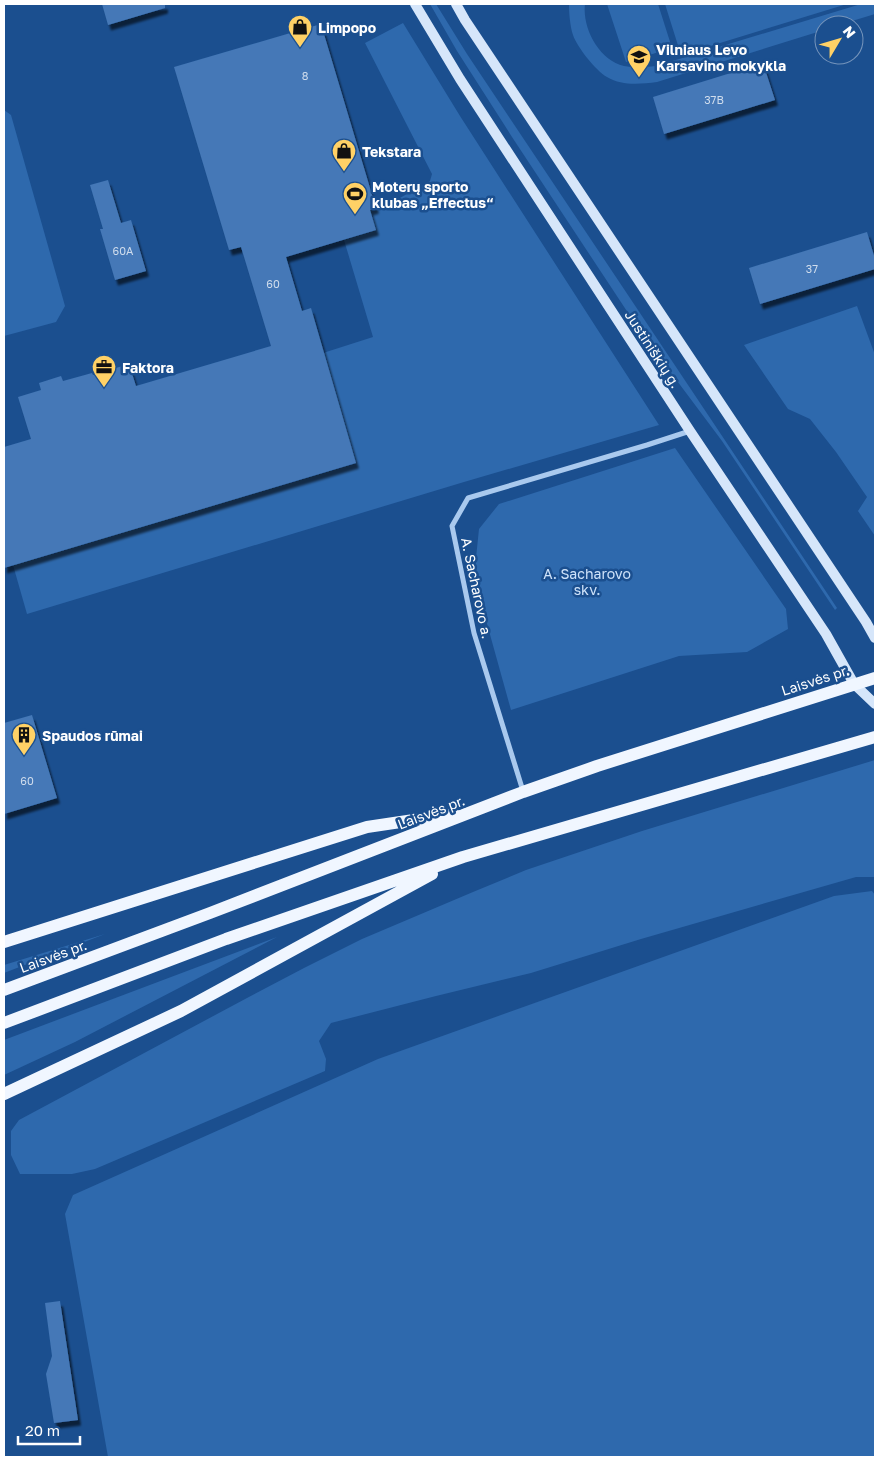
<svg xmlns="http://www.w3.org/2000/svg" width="879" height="1461" viewBox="0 0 879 1461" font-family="'Golos Text',sans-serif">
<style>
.green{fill:#2e69ad}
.building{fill:#4478b7;filter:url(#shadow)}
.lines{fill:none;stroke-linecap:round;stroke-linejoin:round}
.street{stroke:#a9c9ee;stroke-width:5}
.secondary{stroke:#d6e6fa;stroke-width:10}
.primary{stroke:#f0f6ff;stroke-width:12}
.labels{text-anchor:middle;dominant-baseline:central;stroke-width:5;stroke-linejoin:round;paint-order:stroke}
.number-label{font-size:11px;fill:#d0dded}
.poi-label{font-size:14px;font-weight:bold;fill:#fff;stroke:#1b4f8f;text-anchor:start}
.street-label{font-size:14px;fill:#fff;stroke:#1b4f8f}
.park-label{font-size:14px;fill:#cfe3fa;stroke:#1b4f8f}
</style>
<defs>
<filter id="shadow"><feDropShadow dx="3" dy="5.5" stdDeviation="1" flood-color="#0009"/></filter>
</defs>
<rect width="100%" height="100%" fill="#1b4f8f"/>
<path class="green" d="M430,4h6l31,50 370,554 -2,2 -113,-169 -80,-107 -130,-197 -55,-86z
M569,4h16c-3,24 14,56 39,62 11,2 21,1 32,0l205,-62h14v10l-36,11h-15v5l-167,52c-17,2 -35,4 -50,-5 -11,-6 -30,-30 -34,-42 -3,-9 -4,-22 -4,-31z
M607,4h51l14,44 -46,14z
M665,4h182l-166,51z
M403,23l57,93 199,309 -195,57 -437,132 -14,-49 343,-102 -33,-110 50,-16 -29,-97 32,-10 -6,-20 21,-7 39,-22 2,-7 -67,-131z
M4,110l7,5 54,191 -9,16 -52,14z
M857,306l18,49v181l-17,-25 9,-14 -31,-45 -26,-33 -22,-10 -44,-64z
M675,448l111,161 2,20 -41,23 -68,4 -168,54 -37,-133 5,-48 20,-25z
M875,760v117h-19l-215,62 -110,34 -95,23 -105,27 -12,18 7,18 -1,12 -230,98 -23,5h-52l-9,-19v-24l8,-11 228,-122 57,-30 58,-29 111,-47 53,-22 116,-39z
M872,891l3,4v562h-767l-43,-243 8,-19 305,-136 456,-163z
M105,934l-101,39v-8z
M277,937l-202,105 -71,33v-35z"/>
<path class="building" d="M102,4h63v4l-57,17z
M321,24l55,184 -6,2 6,20 -90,27 16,54 9,-3 45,155 -352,105v-121l27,-8 -13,-42 23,-7 -2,-7 22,-7 2,5 29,-8 1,2 36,-11 7,22 135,-40 -30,-99 -12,3 -55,-183z
M763,63l12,37 -111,34 -11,-37z
M108,180l13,43 10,-3 15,51 -31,9 -15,-51h3l-13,-44z
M867,232l8,27v10l-115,35 -11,-36z
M32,715l25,83 -53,16v-91z
M60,1301l18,119 -24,3 -8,-49 6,-18 -7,-53z"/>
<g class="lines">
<path class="street" d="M523,791l-49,-158 -22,-107 16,-28 179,-53 43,-14"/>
<path class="secondary" d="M415,4l45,75 230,352 136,203 28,50 21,20
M456,4l9,16 401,602 9,16"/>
<path class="primary" d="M4,942l363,-115 87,-13
M4,990l206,-77 313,-121 74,-26 278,-88
M4,1023l222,-84 237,-82 412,-120
M4,1094l177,-83 251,-137"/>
</g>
<defs>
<symbol id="shop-pin" viewBox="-11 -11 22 30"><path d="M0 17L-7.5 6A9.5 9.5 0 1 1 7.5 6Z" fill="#ffd166" stroke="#1b4f8f"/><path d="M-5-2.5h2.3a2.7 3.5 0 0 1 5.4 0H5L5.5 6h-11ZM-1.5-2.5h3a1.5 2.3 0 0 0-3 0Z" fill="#111"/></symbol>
<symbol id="school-pin" viewBox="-11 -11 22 30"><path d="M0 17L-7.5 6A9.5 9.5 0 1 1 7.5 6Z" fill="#ffd166" stroke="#1b4f8f"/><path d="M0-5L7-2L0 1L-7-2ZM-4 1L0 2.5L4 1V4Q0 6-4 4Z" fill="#111"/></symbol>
<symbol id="stadium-pin" viewBox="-11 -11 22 30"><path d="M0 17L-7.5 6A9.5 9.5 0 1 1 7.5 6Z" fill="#ffd166" stroke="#1b4f8f"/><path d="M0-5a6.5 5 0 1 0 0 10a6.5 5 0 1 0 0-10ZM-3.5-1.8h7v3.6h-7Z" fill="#111"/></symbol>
<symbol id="office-pin" viewBox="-11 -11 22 30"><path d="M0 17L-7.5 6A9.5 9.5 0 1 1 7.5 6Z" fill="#ffd166" stroke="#1b4f8f"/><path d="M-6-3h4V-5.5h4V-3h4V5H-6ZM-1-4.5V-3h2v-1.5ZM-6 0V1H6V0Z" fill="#111"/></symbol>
<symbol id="building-pin" viewBox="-11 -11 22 30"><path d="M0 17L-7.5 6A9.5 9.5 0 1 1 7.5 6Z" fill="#ffd166" stroke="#1b4f8f"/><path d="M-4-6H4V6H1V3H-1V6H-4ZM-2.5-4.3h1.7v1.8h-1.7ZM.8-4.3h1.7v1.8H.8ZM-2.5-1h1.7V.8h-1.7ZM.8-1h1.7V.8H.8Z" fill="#111"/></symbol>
</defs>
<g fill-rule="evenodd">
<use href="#shop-pin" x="286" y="13" width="28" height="38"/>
<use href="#school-pin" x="625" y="43" width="28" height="38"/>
<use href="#shop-pin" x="330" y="137" width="28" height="38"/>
<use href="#stadium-pin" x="341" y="180" width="28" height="38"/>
<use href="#office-pin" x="90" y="353" width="28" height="38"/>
<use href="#building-pin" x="10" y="721" width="28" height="38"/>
</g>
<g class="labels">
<g class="number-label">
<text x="305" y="75">8</text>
<text x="714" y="99">37B</text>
<text x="123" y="250">60A</text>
<text x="812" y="268">37</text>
<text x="273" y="283">60</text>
<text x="27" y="780">60</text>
</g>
<g class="poi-label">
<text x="318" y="27">Limpopo</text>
<text x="656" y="49">Vilniaus Levo<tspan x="656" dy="16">Karsavino mokykla</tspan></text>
<text x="362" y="151">Tekstara</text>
<text x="372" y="186">Moterų sporto<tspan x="372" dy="16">klubas „Effectus“</tspan></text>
<text x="122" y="367">Faktora</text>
<text x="42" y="735">Spaudos rūmai</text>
</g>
<g class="street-label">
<text transform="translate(653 349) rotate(57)">Justiniškių g.</text>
<text transform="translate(477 588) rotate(78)">A. Sacharovo a.</text>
<text transform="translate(815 680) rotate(-18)">Laisvės pr.</text>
<text transform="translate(431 812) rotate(-21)">Laisvės pr.</text>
<text transform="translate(53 956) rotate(-20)">Laisvės pr.</text>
</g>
<g class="park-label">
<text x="587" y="573">A. Sacharovo<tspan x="587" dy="16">skv.</tspan></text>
</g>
</g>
<rect width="879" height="1461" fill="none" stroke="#ffffff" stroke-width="10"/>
<g transform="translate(839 40) rotate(52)"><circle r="24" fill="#1b4f8f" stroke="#7695bc"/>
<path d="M0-4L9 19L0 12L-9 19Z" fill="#ffd166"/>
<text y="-8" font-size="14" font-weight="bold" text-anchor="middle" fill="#ffffff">N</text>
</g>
<path d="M18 1436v8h62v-8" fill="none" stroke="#ffffff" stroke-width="2.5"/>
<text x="25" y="1436" font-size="15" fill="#ffffff" stroke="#1b4f8f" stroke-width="4" paint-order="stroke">20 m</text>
</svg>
